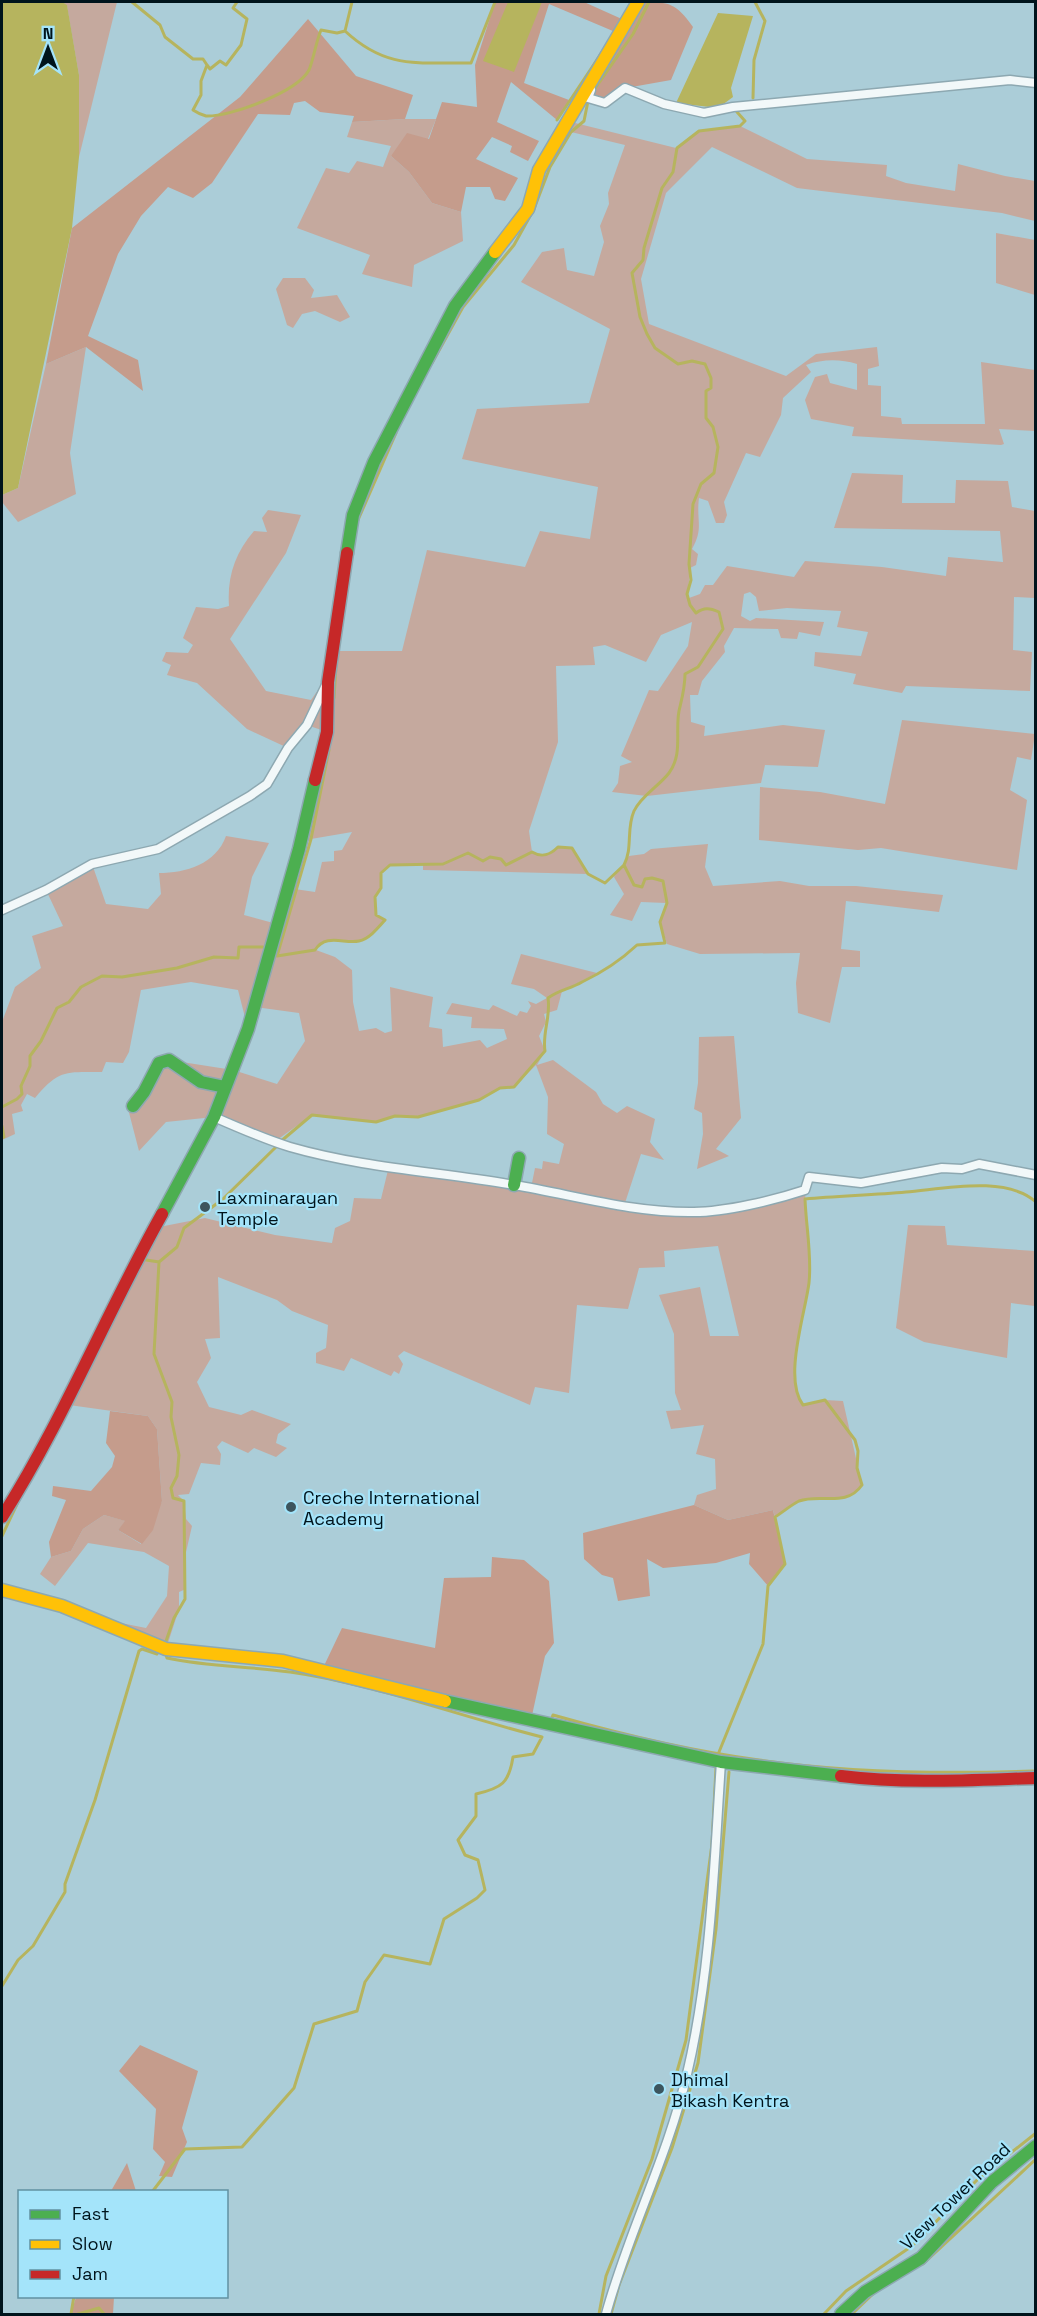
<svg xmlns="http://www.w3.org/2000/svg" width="1037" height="2316" viewBox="0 0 1037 2316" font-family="'Space Grotesk',sans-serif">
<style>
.green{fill:#c5a99e}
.forest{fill:#c59c8c}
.water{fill:#b6b45e}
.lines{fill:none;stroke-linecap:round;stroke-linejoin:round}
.stream{stroke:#b6b45e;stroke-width:3}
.street-casing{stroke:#8da8b1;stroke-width:11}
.fast-casing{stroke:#8da8b1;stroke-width:15}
.slow-casing{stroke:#8da8b1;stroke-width:15}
.jam-casing{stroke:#8da8b1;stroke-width:15}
.street{stroke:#f2f8f9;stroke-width:8}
.fast{stroke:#4caf50;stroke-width:12}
.slow{stroke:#ffc107;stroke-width:12}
.jam{stroke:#c62828;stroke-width:12}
.poi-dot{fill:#3c555e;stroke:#a4e4fa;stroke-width:2}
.labels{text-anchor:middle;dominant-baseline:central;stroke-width:4.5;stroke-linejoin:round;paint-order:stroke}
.poi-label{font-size:18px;fill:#00141c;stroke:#a4e4fa;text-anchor:start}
.street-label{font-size:18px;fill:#00141c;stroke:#a4e4fa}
</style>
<rect width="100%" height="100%" fill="#abcdd8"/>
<path class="green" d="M62,2h55l-38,155v-82l-12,-69z
M405,119h31l-8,20 -37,17 18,16 23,31 29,9 2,29 -49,24 -2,22 -50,-13 8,-19 -73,-27 29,-60 23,5 8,-12 26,6 8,-21 -44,-9 5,-15z
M567,121l109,27 23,-17 41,-5 67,33 80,6 -1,11 20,7 49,8 3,-27 47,12 30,5v40l-33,-8 -205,-25 -85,-41 -46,46 -25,86 8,45 137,52 30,-22 61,-7 2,19 -11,3v16l13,1v30l20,2 1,6h83l-4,-62 54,8v61l-36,-2 5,15 -3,1 -149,-9 2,-9 -43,-8 -6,-19 10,-23 12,-3 3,9 27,7v-26c-17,-5 -34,-5 -51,1l5,7 -28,26 -2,17 -21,42 -14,-4 -22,49 3,13 -3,8h-8l-8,-22 -9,-3c-3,23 5,30 -7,51l6,5 -2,11 -6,3c1,10 -4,21 -1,30l11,-4 5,-9h8l14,-19 67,11 11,-16 77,6 64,9 2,-19 55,5 -3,-31 -166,-3 18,-55 51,2 -1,28h53l1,-23 52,1 4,26 23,4v87l-21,-1 -1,53 19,2 -2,39 -124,-5 -4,7 -49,-9 3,-10 -42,-8 1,-14 46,4 7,-24 -31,-5 4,-16 -54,-3 -28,3 -3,-14 -6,-5 -6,2 -3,22 9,5 6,-3 68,4 -4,14 -21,-4 -2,7 -16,-1 -3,-9 -44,-1 -10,18 1,6 -23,29 -4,14h-8l1,27 14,4 -1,10 79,-11 42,5 -7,37 -53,-2 -4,18 -114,13 -35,-4 6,-9 2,-17 12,-4 -11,-6 28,-66 9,1 30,-45 4,-24 -31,13 -15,27 -41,-17 -12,2 2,18 -39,1 2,76 -29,89 3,21c10,6 18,3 26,-5l14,1 16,26 -165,-4v-6l-33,1 -9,8v15l-6,9 1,18 9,5c-7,8 -15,18 -26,21 -15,3 -33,-8 -43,9l19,7 17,13 1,32 6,29 17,-3 9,5 7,-2 -2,-44 43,10 -4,30 13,2 1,18 37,-7 7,8 20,-9 -3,-10 -33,-1 1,-11 -26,-3 6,-11 37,7 4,-5 24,11 3,-5 7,2 4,-7 -3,-5 8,3 11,-6 -13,-9 -23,-5 10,-30 76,19 -35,18 -5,19 -13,4 2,8 -7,14 6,15 -8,14 16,-5 43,32 7,12 14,9 10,-7 28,13 -5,23 14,18 -23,-6 -17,52 67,7 114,-23c1,29 4,59 4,88 -1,34 -29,98 -5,127l21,-5 18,1 19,84c-16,23 -41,8 -63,16 -8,4 -16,11 -24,16l-2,-7 -45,10 -34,-15 3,-10 19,-6 -1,-30 -19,-5 8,-29 -33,4 -5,-18 15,-1 -6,-17 -1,-59 -15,-39 41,-8 10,49h29l-21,-90 -54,5 1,16 -26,1 -11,41 -51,-4 -8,88 -34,-6 -5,18 -126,-54 -6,5 5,8 -4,10 -5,-3 -3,5 -40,-18 -7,13 -28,-8v-10l10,-5 2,-23 -36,-14 -15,-11 -59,-23 2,61 -15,1 6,19 -14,24 12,25 32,8 11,-5 39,14 -13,10 -2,9 11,5 -11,9 -22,-9 -6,5 -26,-12 -5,6 4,7 -1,11 -19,-2 -12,31 -11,1 6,6 2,18 6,7 -8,35 2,28 -7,3v17l-13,40 -75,-32 55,11 21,-32 2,-30 -25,-14 -56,-9 -33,43 -15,-12 11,-17 20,-6 12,-22 21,-14 22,6 -8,9 23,14 21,-43 -5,-72 -9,-13 -79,-11 85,-177 51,-10 70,17 57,8 3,-15 15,-7 4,-23 27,1 8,-33 142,22 4,-20 7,1 1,-8 16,3 5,-20 -17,-10 1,-37 -12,-32 -22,22 -14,1 -21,12 -61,17 -23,-1 -19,6 -64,-7 -38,27 -60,-25 -48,5 -27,29 -12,-46 42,-45 64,10 44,14 28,-43 -6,-28 -44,-6 -7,22 -10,-39 -47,-8 -50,8 -12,62 -6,11 -17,-1 -4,10c-36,0 -43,-3 -67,26l-8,-4 -6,11 2,6 -11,3 3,20 -13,6v-118l13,-35 26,-19 -9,-32 31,-10 -17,-36 46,-26 14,40 42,5 13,-15 -2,-21c27,0 57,-9 67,-37l43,7 -17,34 -8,38 33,9 11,-36 27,4 7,-30 12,-1v-10l8,-1 10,-18 -41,7 -12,10 28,-117 -20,-7 -19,23 -41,-19 -50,-46 -30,-8 4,-10 -9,-4 4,-9 22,1 5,-8 -10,-7 13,-31 22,2 11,-3c-2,-29 6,-53 25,-75l13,1 -5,-14 6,-8 33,5 -15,38 -56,86 36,52 45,9 19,-27 4,-22h68l25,-101 98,17 15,-36 50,8 8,-52 -136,-28 15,-50 112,-6 21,-74 -89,-47 21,-30 22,-4 3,22 27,6 10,-34 -4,-16 9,-22 -1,-11 17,-48 -54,-13z
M996,233l39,7v55l-39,-12z
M283,278h22l9,12 -3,8 26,-3 13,22 -10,5 -25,-11 -13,3 -9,14 -6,-3 -11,-36z
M86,347l-16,106 6,41 -58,28 -16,-20v-7l16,-7 28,-124z
M902,720l133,14 -4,26 -14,-3 -7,33 17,10 -10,70 -136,-22 -23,2 -99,-10 1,-53 60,5 65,12z
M708,844l-3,23 8,19 67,-5 29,5h47l87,9 -4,17 -93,-11 -5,48 19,2v16h-18l-12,56 -32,-10 -2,-30 4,-30 -100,1 -33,-10 -7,-22 6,-19 -25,-1 -9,19 -22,-6 14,-21 -10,-17 15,-21 15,-2 7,-5z
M734,1036l7,82 -25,31 13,7 -32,13 6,-35 -1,-21 -8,-4 4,-26 1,-46z
M908,1225l37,1 2,19 88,6v55l-24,-3 -4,55 -83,-16 -28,-14z"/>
<path class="forest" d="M495,2h89l40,18 14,-18c29,0 37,-1 55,25l-22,53 -45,8 -21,15 -17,-5 32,-64 -71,-30 -25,79 45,17 -12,20 -46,-38 -14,40 42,19 -11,20 -18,-9 2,-6 -20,-9 -16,22 42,19 -13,23 -10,-2 -5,-12h-24l-5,25 -29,-9 -23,-31 -18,-16 16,-23 22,6 13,-37 35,5 -2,-42z
M308,19l48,57 57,19 -8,24 -53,3 2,-6 -34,-4 -15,-11 -11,2 -4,12 -32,-1 -46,69 -19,15 -25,-11 -27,29 -23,38 -30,82 50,24 5,31 -57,-44 -40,17 26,-136 168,-131z
M110,1411l38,5 9,13 5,72 -9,29 -11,14 -24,-14 7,-9 -21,-6 -21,14 -12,22 -20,6 -2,-15 17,-42 -14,-4 1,-10 38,5 21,-24 3,-11 -9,-13z
M694,1505l34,15 45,-10 12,54 -17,22 -19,-22 1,-11 -34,10 -53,5 -16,-9 3,37 -32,5 -5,-23 -11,-3 -18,-16 -1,-26z
M492,1557l32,3 25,21 5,62 -9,13 -14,64 -209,-50 20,-42 93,20 9,-70 47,-1z
M140,2045l58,26 -16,57 5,14 -15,35 -13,-1 6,-14 -12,-13 3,-40 -37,-38z
M127,2163l9,28h-25z
M76,2297h38l-1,17h-42z"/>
<path class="water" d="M2,2h60l5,3 12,70v82l-7,71 -54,260 -16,7z
M508,2h34l-28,70 -31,-11z
M718,13l35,3 -22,72 2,9 -15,11 -42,-5z"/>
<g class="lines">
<path class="stream" d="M132,2l28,23 5,12 28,22h10l4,6 -6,16v14l-8,15c3,2 9,5 13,6 24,1 91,-24 103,-46 4,-9 7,-28 12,-40l16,3 8,-2 7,-29
M627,11l4,-9
M345,31c42,39 73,31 126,32l24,-61
M207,65l3,4 10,-8 6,4 15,-20 6,-26 -14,-11 4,-6
M594,90l39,-56 16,-32
M753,98l1,-38 11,-39 -10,-19
M557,120l65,-98
M432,363l31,-56 51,-62 20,-36 16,-42 21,-35 13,-11 4,-20
M358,520l38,-87
M334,698l2,-32
M329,750l-18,89 -34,117 38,-6c11,-17 29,-6 44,-9 10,-2 19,-13 26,-21l-9,-5 -1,-18 6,-9v-15l9,-8 53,-1 25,-11 15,8 7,-4 11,2 5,6 26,-13c10,6 18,3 26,-5l14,1 16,26 17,9 19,-18
M2,1107l15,-8 5,-5 -1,-8 9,-20v-10l11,-15 16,-33 12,-6 12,-15 21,-11 20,1 55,-9 37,-11 24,1 1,-11h24
M2,1126l2,11 -2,1
M280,1142l32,-27 64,7 19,-6 23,1 61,-17 21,-12 14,-1 31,-36c-3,-18 6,-34 3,-53 11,-8 22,-9 34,-16 19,-9 40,-23 55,-37l28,-2 -5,-21 7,-19 -4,-22 -11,-3 -7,1 -3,8 -8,-2 -10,-20c9,-17 2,-36 10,-54 7,-15 25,-25 35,-38 14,-19 6,-41 10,-62 3,-13 6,-23 6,-37l13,-7 25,-38 -4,-17c-9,-4 -15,-5 -23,1l-6,-8 -3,-11 4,-14 -2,-16 4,-60 8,-20 13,-11 4,-26 -5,-20 -7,-9v-27l5,-3v-10l-6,-14 -13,-3 -14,3 -23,-16 -8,-14 -7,-17 -8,-44 11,-13 1,-12 18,-60 11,-16 4,-24 22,-17 41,-5 5,-5 -8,-9
M140,1259l19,3
M2,1536l16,-34
M165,1644l9,-26 11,-19 -1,-98 -11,-3 -2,-10 6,-12 2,-21 -8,-38 1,-15 -18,-48 5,-92 18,-15 7,-19 39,-29 54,-53
M551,1720l2,-5c67,19 137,36 206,45 90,13 183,14 274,11
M719,1752l44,-108 5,-58 17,-22 -10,-47c8,-5 16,-12 24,-16 22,-8 47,7 63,-16l-5,-17 1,-17 -3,-11 -30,-40 -22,5c-20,-26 2,-91 6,-122 3,-27 -3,-57 -4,-84 34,-3 68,-4 101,-7 37,-3 100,-17 130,10
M2,1986l16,-26 15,-14 32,-54v-8l30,-84 44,-149 3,-2 15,5
M152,2192l33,-43 57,-2 52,-59 20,-64 43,-13 8,-29 19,-27 46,9 14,-45 33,-21 8,-8 -7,-30 -13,-5 -7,-15 18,-24v-22c26,-6 33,-11 37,-37l20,-3 9,-17c-84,-21 -167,-53 -252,-65 -41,-6 -82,-5 -123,-14l-1,-3
M923,2264l113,-105
M71,2314l3,-18
M78,2314l21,-6 5,6
M599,2314l7,-38 46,-117 34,-119 26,-196 4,-76
M611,2314l8,-29 53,-137 26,-85 18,-134 13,-157
M824,2314l22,-23 66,-45 67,-68 57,-45
M852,2314l22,-21"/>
<defs>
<path id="street" d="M591,90l-3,8 17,5 20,-15 39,16 40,9 29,-6 277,-27 26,3
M2,910l44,-20 46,-26 66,-15 92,-53 17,-12 21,-36 19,-23 19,-40
M214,1117c25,11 50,22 76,30 73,21 150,25 224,38 60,10 119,28 180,27 31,0 81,-12 111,-22l4,-13 52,6 81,-15 20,1 17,-5 57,11
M606,2314c22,-81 62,-158 81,-240 24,-102 27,-208 34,-312"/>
<path id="fast" d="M347,553l6,-38 21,-53 81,-156 40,-54
M133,1106l11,-14 15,-29 10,-3 32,22 24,5
M514,1185l5,-27
M162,1214l52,-97 34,-88 51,-180 16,-69
M445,1701l276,61 120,14
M841,2314l24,-22 56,-34 71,-76 44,-36"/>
<path id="slow" d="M495,252l33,-43 11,-39 99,-168
M2,1590l60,16 104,43 117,12 162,40"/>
<path id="jam" d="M315,780l12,-48 1,-50 19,-129
M2,1517c61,-96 104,-203 160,-303
M841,1776c65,8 130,4 195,2"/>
</defs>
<use href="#street" class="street-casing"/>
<use href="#fast" class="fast-casing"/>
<use href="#slow" class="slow-casing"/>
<use href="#jam" class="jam-casing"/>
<use href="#street" class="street"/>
<use href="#fast" class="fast"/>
<use href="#slow" class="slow"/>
<use href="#jam" class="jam"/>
</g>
<g class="poi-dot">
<circle cx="205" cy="1207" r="6"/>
<circle cx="291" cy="1507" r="6"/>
<circle cx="659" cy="2089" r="6"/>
</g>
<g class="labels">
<g class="poi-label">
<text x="217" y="1197">Laxminarayan<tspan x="217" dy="21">Temple</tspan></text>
<text x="303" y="1497">Creche International<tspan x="303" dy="21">Academy</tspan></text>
<text x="671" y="2079">Dhimal<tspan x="671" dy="21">Bikash Kentra</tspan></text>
</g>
<g class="street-label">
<text transform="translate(955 2196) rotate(-44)">View Tower Road</text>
</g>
</g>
<rect width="1037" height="2316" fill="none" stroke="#00141c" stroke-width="6"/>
<rect x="18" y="2190" width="210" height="108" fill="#a4e4fa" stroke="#6291a1" stroke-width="1.5"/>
<rect x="30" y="2210" width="30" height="9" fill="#4caf50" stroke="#6291a1" stroke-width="1.5"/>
<text x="72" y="2220" font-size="18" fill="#00141c">Fast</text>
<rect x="30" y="2240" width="30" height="9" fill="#ffc107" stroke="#6291a1" stroke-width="1.5"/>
<text x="72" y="2250" font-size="18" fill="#00141c">Slow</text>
<rect x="30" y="2270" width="30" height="9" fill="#c62828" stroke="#6291a1" stroke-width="1.5"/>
<text x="72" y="2280" font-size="18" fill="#00141c">Jam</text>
<g transform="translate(48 48)" stroke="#a4e4fa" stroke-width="4.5" paint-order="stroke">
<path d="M0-4.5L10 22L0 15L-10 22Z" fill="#00141c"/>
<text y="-9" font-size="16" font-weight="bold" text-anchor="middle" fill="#00141c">N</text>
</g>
</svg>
